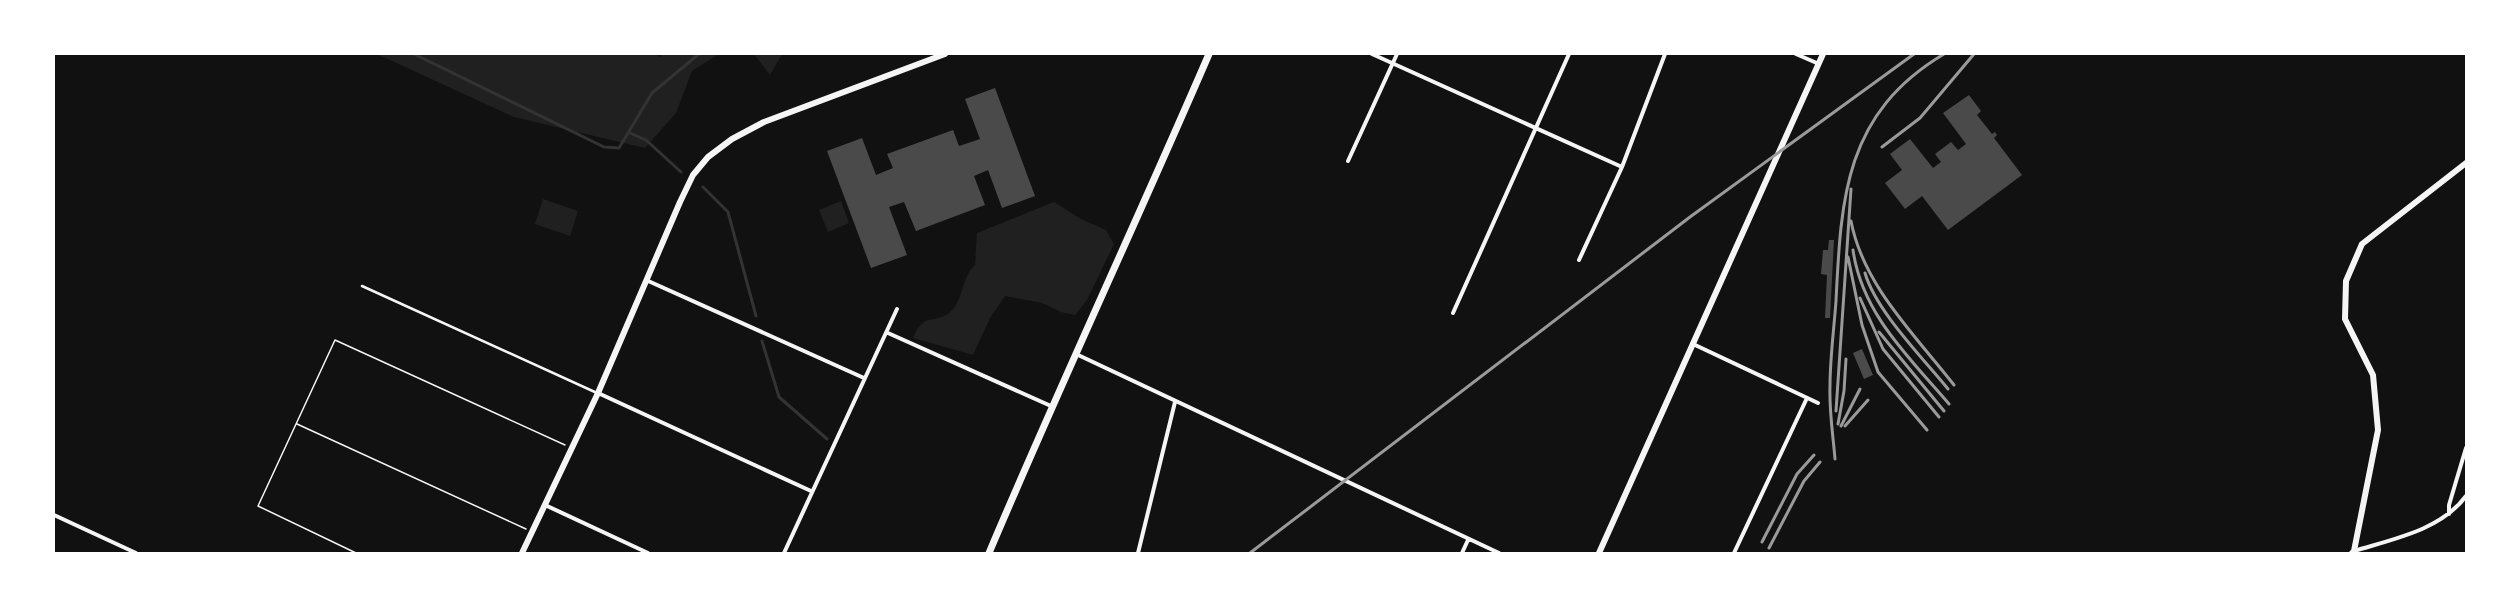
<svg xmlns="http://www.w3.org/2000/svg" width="2520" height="607" viewBox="0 0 2520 607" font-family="'Space Grotesk',sans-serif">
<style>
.green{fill:#202020}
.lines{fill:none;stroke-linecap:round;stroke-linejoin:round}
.stream{stroke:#333;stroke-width:3}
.building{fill:#4a4a4a}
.path{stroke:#f5f5f5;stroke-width:1.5}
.service{stroke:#f5f5f5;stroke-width:2.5}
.minor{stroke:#f5f5f5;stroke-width:4}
.tertiary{stroke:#f5f5f5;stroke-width:6}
.secondary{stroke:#f5f5f5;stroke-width:7}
.rail{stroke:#9a9a9a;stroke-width:3}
</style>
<rect width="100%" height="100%" fill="#111"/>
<path class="green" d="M377,54h277l7,3 1,-3h57l-27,17 -16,42 -31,35 -131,-31z
M754,54h28l-12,21z
M543,199l35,12 -8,25 -35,-12z
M841,201l8,22 -21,9 -9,-22z
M1054,202l27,17 25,11 8,14 -27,56 -12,15 -14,-3 -19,-9 -37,-7 -15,22 -17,37 -60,-17c10,-26 22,-14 36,-25 15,-12 12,-36 26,-48l2,-32z"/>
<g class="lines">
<path class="stream" d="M414,54l190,93 15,1 33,-55 47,-39
M630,133l16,7 35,32
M703,187l25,25 28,104
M762,341l17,56 48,42"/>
</g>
<path class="building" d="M995,88l40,108 -33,12 -14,-38 -14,6 11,29 -69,26 -12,-29 -15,5 18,48 -36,13 -44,-117 35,-13 14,37 17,-7 -6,-14 66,-24 6,16 21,-7 -15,-40z
M1969,95l12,16 -4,4 15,19 3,-2 2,3 -3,3 28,37 -74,55 -26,-34 -17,13 -20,-26 17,-13 -12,-16 20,-15 23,29 8,-6 -6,-8 16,-12 7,8 8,-6 -23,-31z
M1829,240h5l-4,78h-5l2,-43 -6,-1 2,-24h5z
M1862,349l11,26 -9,4 -11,-26z"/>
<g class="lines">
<path class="path" d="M297,424l229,105
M356,553l-98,-47 77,-166 230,105"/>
<path class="service" d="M362,286l235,107"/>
<path class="minor" d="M1372,54l250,113
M1796,54l23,10
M1348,161l49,-107
M1579,260l43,-93 43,-113
M646,280l218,98
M1453,313l116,-259
M888,333l163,73
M1693,344l125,59
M1076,354l423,199
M598,393l213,98
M545,505l103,48
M2449,514v-9l17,-57
M54,515l82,38
M2354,551c39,-12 87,-21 112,-55
M784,553l113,-244
M1138,553l37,-151
M1462,553l6,-13
M1734,553l73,-155"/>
<path class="tertiary" d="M522,553l76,-160 82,-191 13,-27 15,-18 24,-18 32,-17 181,-68
M1599,553l224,-499
M2352,553l2,-2 24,-121 -5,-55 -28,-56 1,-38 16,-37 104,-81"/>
<path class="secondary" d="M989,553c71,-168 148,-332 220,-499"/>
<path class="rail" d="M1882,147l38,-29 54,-64
M1851,221c12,64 64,114 103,164
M1853,250c9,64 56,107 96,154
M1848,257l14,68 16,47 49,58
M1865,273c11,38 58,85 83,116
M1860,298l23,51 56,68
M1879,332l65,79
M1836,411l15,-222
M1838,424l6,-33 2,-32
M1841,426l19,-37
M1845,426l23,-26
M1835,459c-2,-24 -6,-49 -5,-73 0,-28 4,-57 6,-85 5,-104 9,-188 108,-247
M1762,542l35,-68 17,-19
M1769,548l35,-67 16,-19
M1250,553l440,-336 224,-163"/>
</g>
<rect width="2520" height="607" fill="none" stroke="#ffffff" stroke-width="110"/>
</svg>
